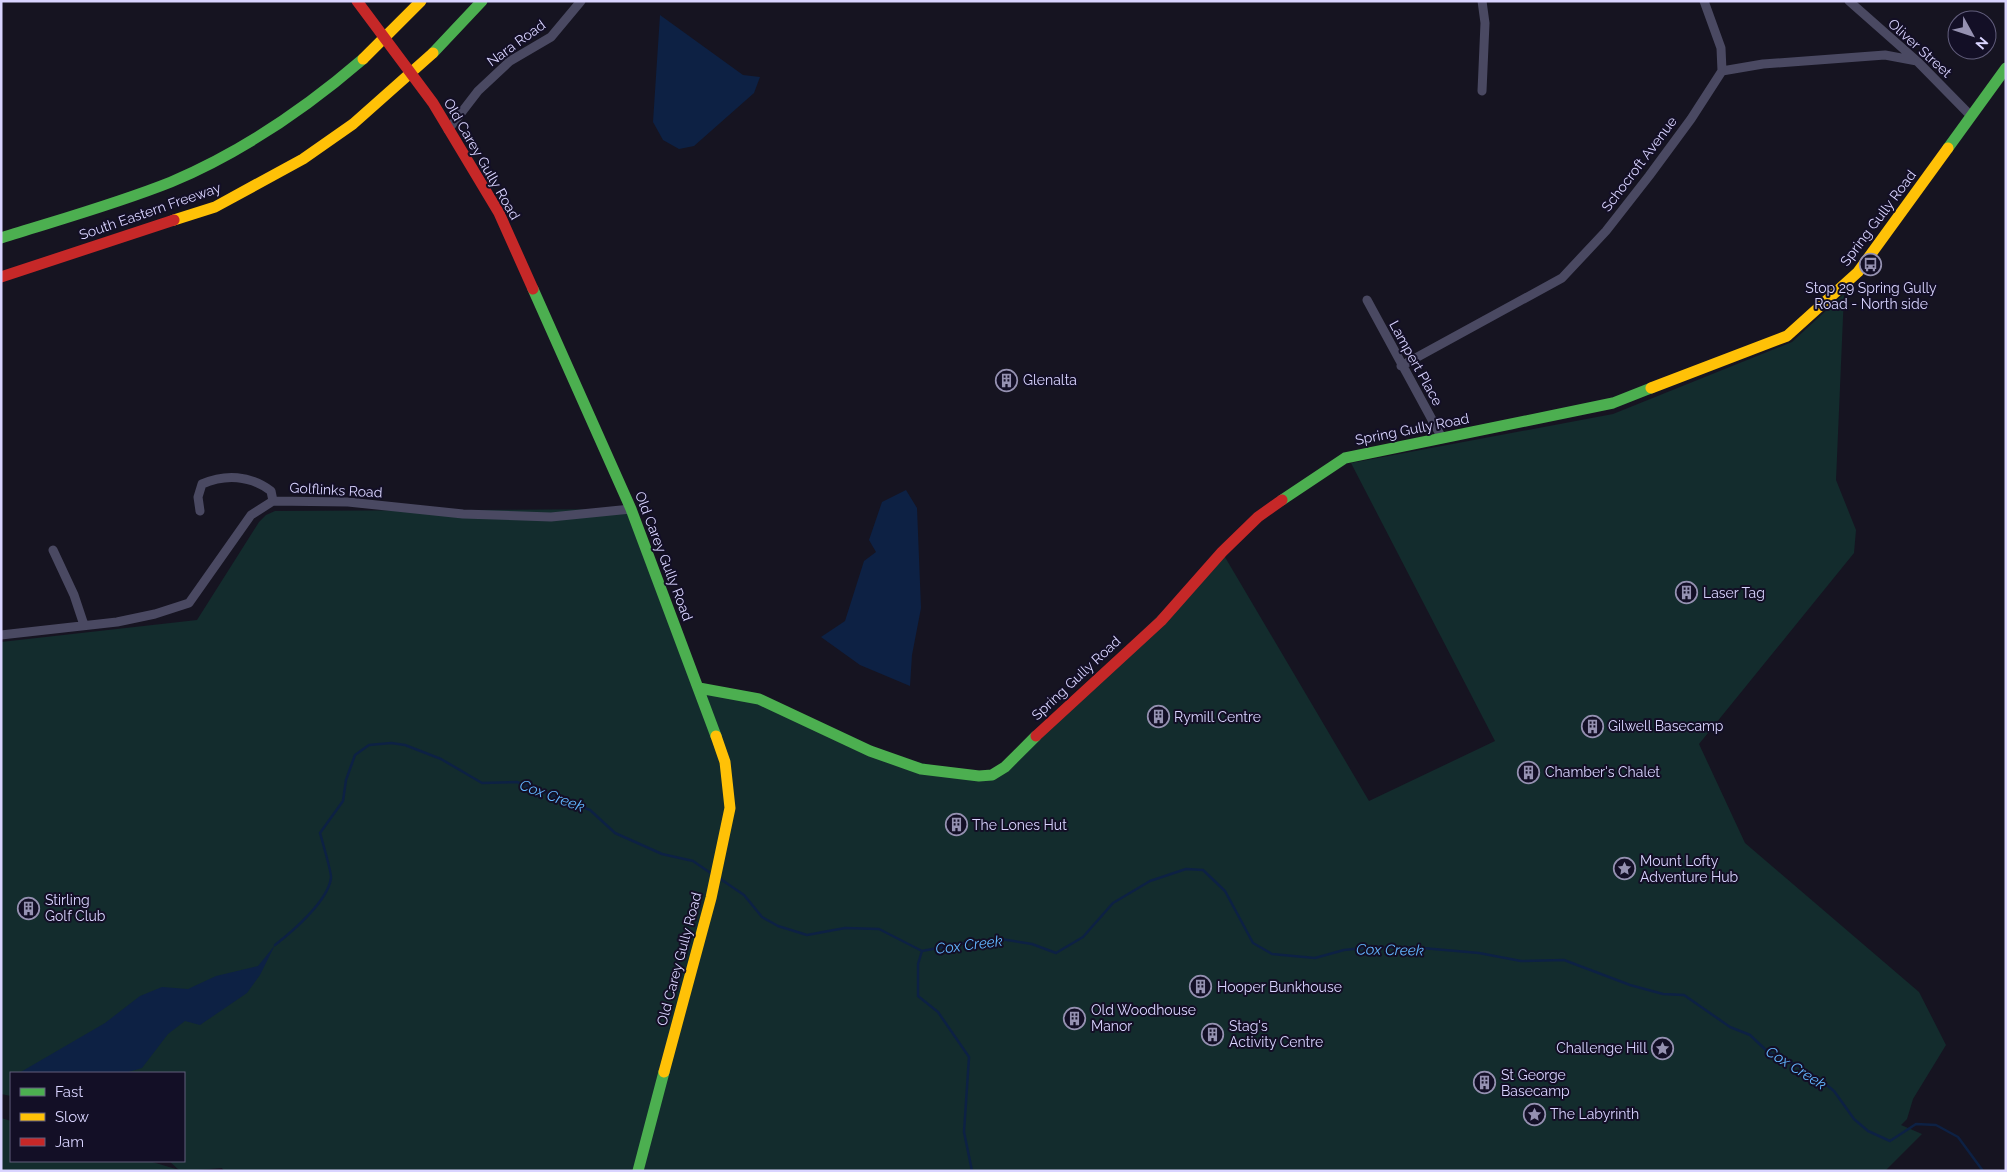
<svg xmlns="http://www.w3.org/2000/svg" width="2007" height="1172" viewBox="0 0 2007 1172" font-family="Raleway,sans-serif">
<style>
.green{fill:#132c2d}
.water{fill:#0d2144}
.lines{fill:none;stroke-linecap:round;stroke-linejoin:round}
.stream{stroke:#0d2144;stroke-width:2.5}
.street{stroke:#4a4962;stroke-width:9}
.fast{stroke:#4caf50;stroke-width:11}
.slow{stroke:#ffc107;stroke-width:11}
.jam{stroke:#c62828;stroke-width:11}
.labels{text-anchor:middle;dominant-baseline:central;stroke-width:4;stroke-linejoin:round;paint-order:stroke}
.street-label{font-size:14px;fill:#d9d4ff;stroke:#130f26}
.poi-label{font-size:14px;fill:#d9d4ff;stroke:#130f26;text-anchor:start}
.water-label{font-size:15px;font-style:italic;fill:#62b6ff;stroke:#130f26}
</style>
<rect width="100%" height="100%" fill="#161421"/>
<path class="green" d="M1844,294l-8,186 20,50 -2,23 -155,191 46,99 174,149 27,53 -33,54 -6,20 -6,6 21,9 -37,37h-1661l-2,-3 -36,3h-185v-53l10,3v40h138l30,9 -10,-9h15v-88h-173v23l-10,-2v-452l196,-22 62,-98 7,-7 9,-4 356,-2 68,179 60,11 111,52 109,25 26,-9 217,-215 147,249 126,-60 -144,-278 262,-49 179,-72z"/>
<path class="water" d="M660,15l83,60 17,2 -6,16 -60,53 -15,3 -16,-9 -10,-18z
M906,490l11,18 4,100 -9,47 -2,31 -50,-21 -39,-28 24,-16 19,-60 12,-9 -7,-12 13,-38z
M275,945l-15,30 -13,18 -47,32 -15,-4 -17,13 -26,34 -17,5h-106l86,-50 35,-27 22,-9 26,2 28,-13 42,-10z"/>
<g class="lines">
<path class="stream" d="M719,878l25,17 18,22 16,9 29,9 38,-7 34,1 43,22 37,-7 42,-5 31,5 24,9 27,-16 30,-34 37,-22 36,-12 17,1 22,21 28,52 19,11 43,4 29,-8 29,-3 49,1 57,5 42,8 43,-1 66,25 33,9 21,1 46,32 20,8 18,17 36,17 19,13 11,9 20,28 14,12 22,10 26,-17 20,1 22,12 25,34
M275,945c18,-14 53,-44 56,-67 1,-3 -9,-38 -11,-45l23,-32 3,-21 9,-25 14,-10 22,-2 14,2 36,14 41,24 35,-1 73,28 25,23 47,21 31,7 19,13
M922,951l-4,13v32l20,16 31,45 -5,75 8,39"/>
<path class="street" d="M1482,1l3,22 -3,68
M1704,1l17,47 1,23
M1849,1l68,60 54,55
M448,130l30,-39 32,-30 41,-24 30,-36
M1367,300l75,138
M1401,366l161,-88 44,-47 43,-55 42,-57 31,-48 41,-7 122,-9 32,6
M200,511l-2,-14 4,-13c23,-10 48,-9 69,7l2,10
M53,550l21,45 10,30
M1,635l116,-13 38,-8 34,-11 62,-88 22,-14 75,1 115,12 88,3 80,-8"/>
<path class="fast" d="M433,53l49,-52
M1948,148l58,-80
M1,238c57,-18 115,-34 170,-56 71,-30 134,-73 192,-123
M533,289l98,220 85,227
M1282,500l63,-42 268,-55 38,-15
M699,688l60,11 111,52 51,18 58,7 13,-1 13,-8 31,-31
M638,1171l26,-99"/>
<path class="slow" d="M363,59l58,-58
M174,220l41,-13 88,-48 50,-35 80,-71
M1651,388l136,-52 71,-64 90,-124
M664,1072l47,-174 19,-90 -5,-46 -9,-26"/>
<path class="jam" d="M357,1l76,102 66,110 34,76
M1,277l173,-57
M1036,736l125,-115 61,-69 36,-35 24,-17"/>
</g>
<defs>
<symbol id="bus-ring" viewBox="-11 -11 22 22"><circle r="9.5" fill="#130f26" stroke="#9591b1" stroke-width="1.5"/><path d="M-5-6H5V4H4V6H2V4H-2V6H-4V4H-5ZM-3.5-4V0h7V-4ZM-3.5 1.2v1.5H-2V1.2ZM2 1.2v1.5H3.5V1.2Z" fill="#9591b1"/></symbol>
<symbol id="building-ring" viewBox="-11 -11 22 22"><circle r="9.5" fill="#130f26" stroke="#9591b1" stroke-width="1.5"/><path d="M-4-6H4V6H1V3H-1V6H-4ZM-2.5-4.3h1.7v1.8h-1.7ZM.8-4.3h1.7v1.8H.8ZM-2.5-1h1.7V.8h-1.7ZM.8-1h1.7V.8H.8Z" fill="#9591b1"/></symbol>
<symbol id="sight-ring" viewBox="-11 -11 22 22"><circle r="9.5" fill="#130f26" stroke="#9591b1" stroke-width="1.5"/><path d="M0-6L1.8-2.2L6-1.7L2.9 1.2L3.7 5.4L0 3.3L-3.7 5.4L-2.9 1.2L-6-1.7L-1.8-2.2Z" fill="#9591b1"/></symbol>
</defs>
<g fill-rule="evenodd">
<use href="#bus-ring" x="1858" y="252" width="25" height="25"/>
<use href="#building-ring" x="994" y="368" width="25" height="25"/>
<use href="#building-ring" x="1674" y="580" width="25" height="25"/>
<use href="#building-ring" x="1146" y="704" width="25" height="25"/>
<use href="#building-ring" x="1580" y="714" width="25" height="25"/>
<use href="#building-ring" x="1516" y="760" width="25" height="25"/>
<use href="#building-ring" x="944" y="812" width="25" height="25"/>
<use href="#sight-ring" x="1612" y="856" width="25" height="25"/>
<use href="#building-ring" x="16" y="896" width="25" height="25"/>
<use href="#building-ring" x="1188" y="974" width="25" height="25"/>
<use href="#building-ring" x="1062" y="1006" width="25" height="25"/>
<use href="#building-ring" x="1200" y="1022" width="25" height="25"/>
<use href="#sight-ring" x="1650" y="1036" width="25" height="25"/>
<use href="#building-ring" x="1472" y="1070" width="25" height="25"/>
<use href="#sight-ring" x="1522" y="1102" width="25" height="25"/>
</g>
<g class="labels">
<g class="street-label">
<text transform="translate(516 43) rotate(-36)">Nara Road</text>
<text transform="translate(1920 48) rotate(42)">Oliver Street</text>
<text transform="translate(482 159) rotate(60)">Old Carey Gully Road</text>
<text transform="translate(1639 164) rotate(-53)">Schocroft Avenue</text>
<text transform="translate(150 211) rotate(-19)">South Eastern Freeway</text>
<text transform="translate(1878 218) rotate(-53)">Spring Gully Road</text>
<text transform="translate(1416 363) rotate(61)">Lampert Place</text>
<text transform="translate(1412 429) rotate(-11)">Spring Gully Road</text>
<text transform="translate(336 490) rotate(3)">Golflinks Road</text>
<text transform="translate(664 556) rotate(69)">Old Carey Gully Road</text>
<text transform="translate(1076 678) rotate(-43)">Spring Gully Road</text>
<text transform="translate(679 959) rotate(-75)">Old Carey Gully Road</text>
</g>
<g class="poi-label">
<text x="1871" y="288" text-anchor="middle">Stop 29 Spring Gully<tspan x="1871" dy="16">Road - North side</tspan></text>
<text x="1023" y="380">Glenalta</text>
<text x="1703" y="593">Laser Tag</text>
<text x="1174" y="717">Rymill Centre</text>
<text x="1608" y="726">Gilwell Basecamp</text>
<text x="1545" y="772">Chamber's Chalet</text>
<text x="972" y="825">The Lones Hut</text>
<text x="1640" y="861">Mount Lofty<tspan x="1640" dy="16">Adventure Hub</tspan></text>
<text x="45" y="900">Stirling<tspan x="45" dy="16">Golf Club</tspan></text>
<text x="1217" y="987">Hooper Bunkhouse</text>
<text x="1091" y="1010">Old Woodhouse<tspan x="1091" dy="16">Manor</tspan></text>
<text x="1229" y="1026">Stag's<tspan x="1229" dy="16">Activity Centre</tspan></text>
<text x="1647" y="1048" text-anchor="end">Challenge Hill</text>
<text x="1501" y="1075">St George<tspan x="1501" dy="16">Basecamp</tspan></text>
<text x="1550" y="1114">The Labyrinth</text>
</g>
<g class="water-label">
<text transform="translate(552 796) rotate(20)">Cox Creek</text>
<text transform="translate(969 945) rotate(-7)">Cox Creek</text>
<text transform="translate(1390 950) rotate(1)">Cox Creek</text>
<text transform="translate(1796 1068) rotate(32)">Cox Creek</text>
</g>
</g>
<rect width="2007" height="1172" fill="none" stroke="#d9d4ff" stroke-width="5"/>
<rect x="10" y="1072" width="175" height="90" fill="#130f26" stroke="#625e7d"/>
<rect x="20" y="1088" width="25" height="8" fill="#4caf50" stroke="#625e7d"/>
<text x="55" y="1097" font-size="15" fill="#d9d4ff">Fast</text>
<rect x="20" y="1113" width="25" height="8" fill="#ffc107" stroke="#625e7d"/>
<text x="55" y="1122" font-size="15" fill="#d9d4ff">Slow</text>
<rect x="20" y="1138" width="25" height="8" fill="#c62828" stroke="#625e7d"/>
<text x="55" y="1147" font-size="15" fill="#d9d4ff">Jam</text>
<g transform="translate(1972 35) rotate(130)"><circle r="24" fill="#130f26" stroke="#625e7d"/>
<path d="M0-4L9 19L0 12L-9 19Z" fill="#9591b1"/>
<text y="-8" font-size="14" font-weight="bold" text-anchor="middle" fill="#d9d4ff">N</text>
</g>
</svg>
